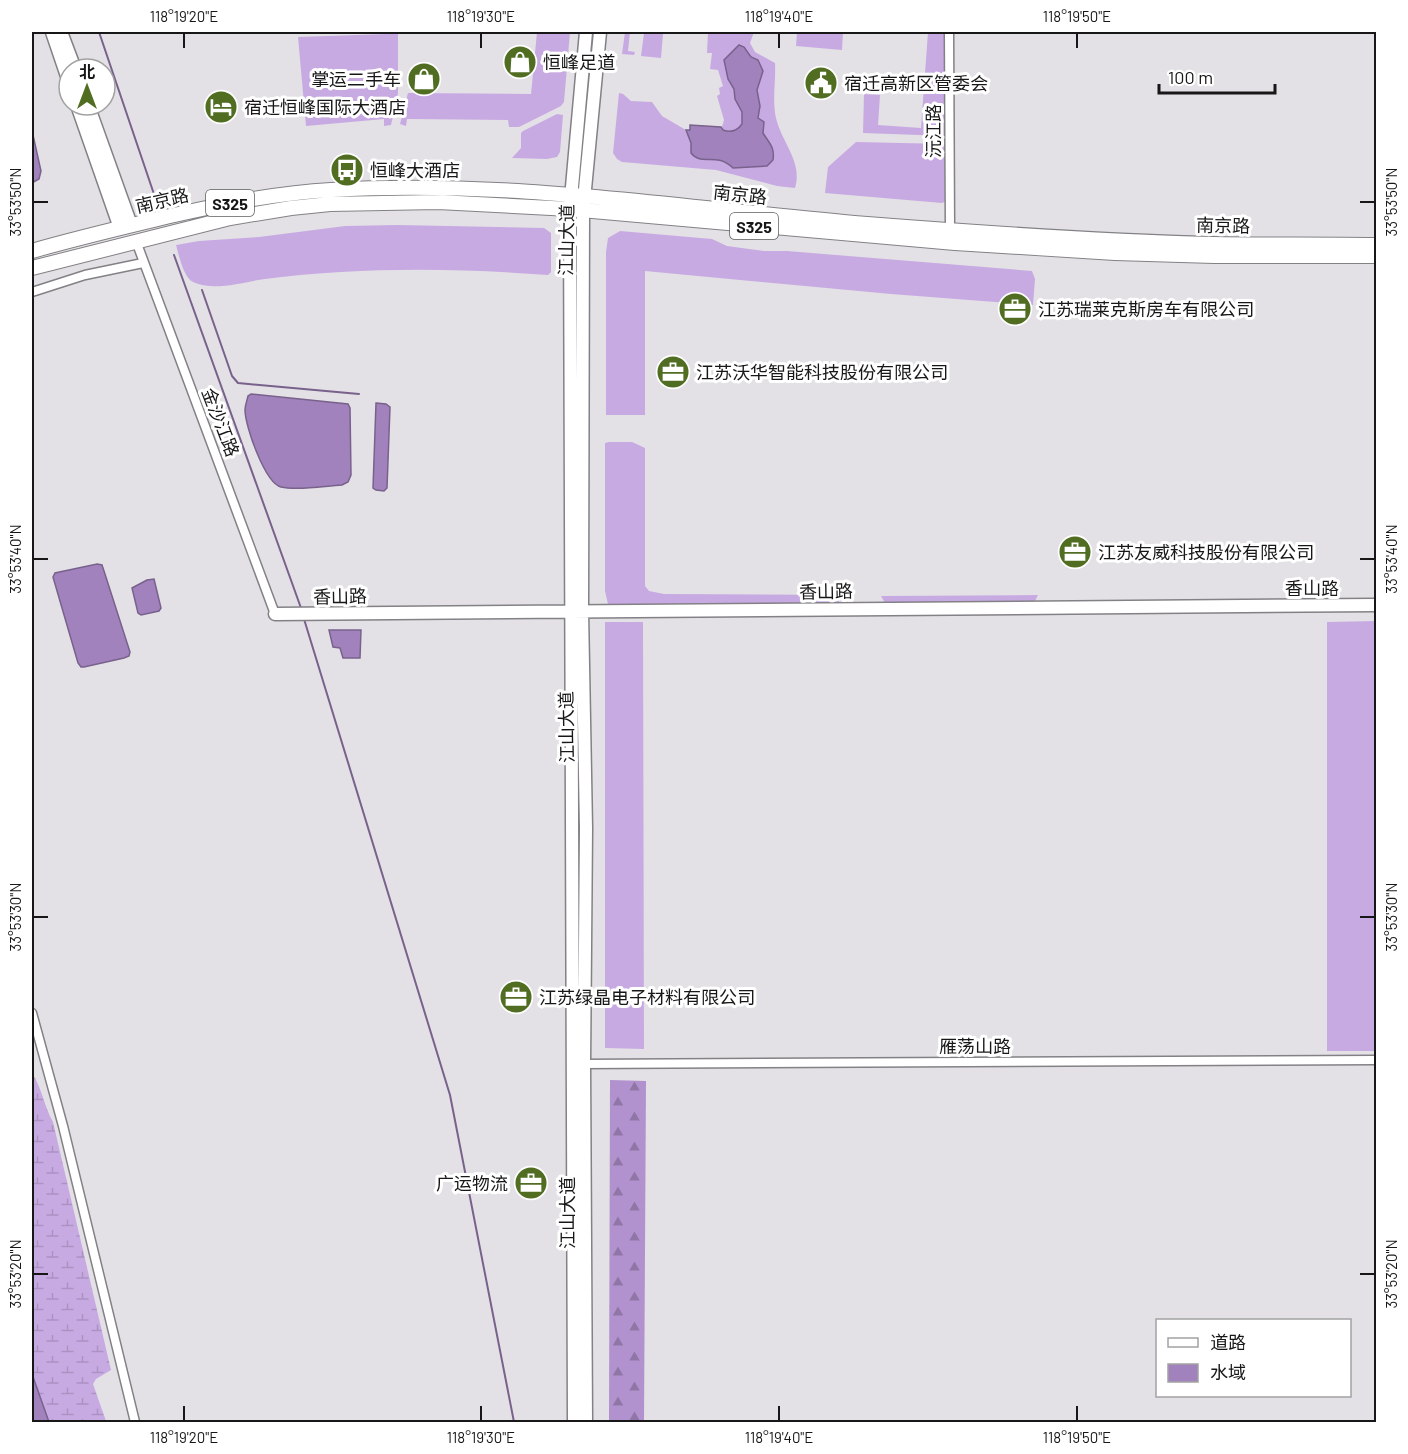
<svg xmlns="http://www.w3.org/2000/svg" width="1408" height="1454" viewBox="0 0 1408 1454" font-family="Barlow,'Noto Sans SC',sans-serif">
<style>
.grass{fill:#c8aae3}
.forest{fill:url(#forest-firs)}
.wetland{fill:url(#wetland-marsh)}
.water{fill:#a182bd;stroke:#78628c;stroke-width:1.5}
.lines{fill:none;stroke-linecap:round;stroke-linejoin:round}
.stream{stroke:#78628c;stroke-width:2}
.street-casing{stroke:#838185;stroke-width:11}
.secondary-casing{stroke:#838185;stroke-width:15}
.primary-casing{stroke:#838185;stroke-width:16}
.street{stroke:#fff;stroke-width:8}
.secondary{stroke:#fff;stroke-width:12}
.primary{stroke:#fff;stroke-width:14}
.ticks{fill:none;stroke:#171718;stroke-width:2}
.labels{text-anchor:middle;dominant-baseline:central;stroke-width:6;stroke-linejoin:round;paint-order:stroke}
.shield{fill:#fff;stroke:#5d5d5d;stroke-width:1.5}
.shield-label{font-size:16px;font-weight:bold;fill:#171718}
.poi-label{font-size:18px;fill:#171718;stroke:#fff;text-anchor:start}
.street-label{font-size:18px;fill:#171718;stroke:#fff}
.neatline{fill:none;stroke:#171718;stroke-width:2}
.ticks-label{font-size:15px;text-anchor:middle;fill:#171718}
</style>
<defs>
<pattern id="forest-firs" width="22" height="20" patternUnits="userSpaceOnUse" patternTransform="scale(1.5)"><rect width="22" height="20" fill="#b192ce"/><path d="M5 1l3.5 6h-7zM16 11l3.5 6h-7z" fill="#8f76a6"/></pattern>
<pattern id="wetland-marsh" width="20" height="14" patternUnits="userSpaceOnUse" patternTransform="scale(1.5)"><rect width="20" height="14" fill="#c8aae3"/><path d="M1 5h8M5 5V1M11 12h8M15 12V8" fill="none" stroke="#ab92c2"/></pattern>
</defs>
<rect width="100%" height="100%" fill="#e3e1e5"/>
<path class="grass" d="M388,32h10v61l-7,32 -7,1v-7l-78,7 -8,-89 89,-3z
M537,32h33l-6,70 -3,4 -42,21h-10l-1,-7 -101,-1 -1,7 -6,-2 8,-31 123,1z
M625,32h5l-2,19 7,1 -1,3 -12,-1z
M708,32h46l-4,11 5,9 20,11c1,18 -3,37 1,55 6,25 27,44 19,70l-18,-2 -61,-16 -94,-8 -5,-3 -4,-6 6,-60 4,1 8,7 21,1 10,14 24,14h4v-5l32,2 2,-7 -7,-24 3,-2 -1,-6 4,-2 -5,-16 -8,-1 2,-16h-5z
M797,32h46l-1,18 -46,-4z
M928,32h19v104l-84,-3 1,-39 16,1 -2,30 43,3z
M644,33l19,1 -2,24 -20,-2z
M557,114l6,1 -3,37 -3,5 -10,2 -35,-1 9,-10v-15l2,-2z
M856,142l91,2v57l-5,2 -117,-10 3,-26z
M398,225l146,3 7,5v39l-3,3c-93,-7 -190,-8 -283,4 -22,3 -51,13 -72,3 -10,-5 -14,-27 -17,-37l23,-4 60,-4 86,-11z
M620,231l92,8 15,7 37,5h23l245,20 3,8 -2,26 -142,-11 -246,-23v144h-39v-163l2,-14z
M609,442h23l13,6v138l4,5 15,3 175,1v9h-231l-3,-13v-148z
M1038,595l-4,8h-149l-4,-7z
M1376,621v430h-49v-429z
M605,622h38l1,427 -39,-1z"/>
<path class="forest" d="M610,1080l36,1 -2,341h-35z"/>
<path class="wetland" d="M32,1073c10,15 12,33 21,49l58,248 -15,9 -3,5 13,37h-3l-2,1h-52l-17,-48z"/>
<path class="water" d="M739,45l5,2 7,10 7,3 5,11 -6,19 3,16 -2,12 6,4 -1,11c6,10 12,14 10,27l-6,6 -34,2c-18,-17 -31,-1 -42,-15v-10l-5,-13h4v-5l31,2 2,3c8,3 14,1 19,-6v-12l-7,-13 -1,-10 -6,-10 -4,-19z
M32,135h1l8,36 -2,8 -7,4z
M251,394l97,10 2,4 1,67 -3,7 -6,3c-18,1 -44,6 -61,2 -16,-4 -36,-61 -36,-77 0,-5 2,-9 3,-14z
M376,403l10,1 4,3 -3,81 -3,3 -8,-1 -3,-2z
M97,564l5,1 2,6 26,81 -1,4 -5,2 -40,9h-3l-3,-4 -25,-86 2,-4z
M154,579l7,29 -2,3 -18,4 -3,-2 -6,-25 15,-8z
M329,630h32l-1,28h-17l-3,-10 -7,-1z
M32,1374l17,48h-17z"/>
<g class="lines">
<path class="stream" d="M99,32l58,171
M174,255l127,353
M202,290l30,86 6,7 121,11
M304,619l146,476 64,327"/>
<defs>
<path id="street" d="M949,32l1,198
M136,241l139,373
M32,292l53,-17 58,-12
M32,1013l31,113 72,296
M580,1064l796,-4"/>
<path id="secondary" d="M52,32l17,50
M61,32l14,37
M77,105l43,123
M88,105l43,120
M275,614l1101,-9
M574,1422l-4,-1213 16,-177
M586,1422l-2,-357 2,-237 -4,-217 1,-401 17,-178"/>
<path id="primary" d="M32,251c45,-13 92,-24 138,-35 53,-12 107,-23 161,-26 179,-11 358,19 536,34 115,9 231,17 346,20 55,1 109,0 163,1
M32,268l198,-50 61,-10 39,-4 108,-2 132,7 385,34 160,10 99,3h162"/>
</defs>
<use href="#street" class="street-casing"/>
<use href="#secondary" class="secondary-casing"/>
<use href="#primary" class="primary-casing"/>
<use href="#street" class="street"/>
<use href="#secondary" class="secondary"/>
<use href="#primary" class="primary"/>
</g>
<path class="ticks" d="M184,33v15M481,33v15M779,33v15M1077,33v15M33,202h15M1360,202h15M33,559h15M1360,559h15M33,917h15M1360,917h15M33,1274h15M1360,1274h15M184,1406v15M481,1406v15M779,1406v15M1077,1406v15"/>
<defs>
<symbol id="shop-disc" viewBox="-11 -11 22 22"><circle r="9.5" fill="#506d22" stroke="#fff"/><path d="M-5-2.5h2.3a2.7 3.5 0 0 1 5.4 0H5L5.5 6h-11ZM-1.5-2.5h3a1.5 2.3 0 0 0-3 0Z" fill="#fff"/></symbol>
<symbol id="civic-disc" viewBox="-11 -11 22 22"><circle r="9.5" fill="#506d22" stroke="#fff"/><path d="M-.6-6.5H3V-4.5H.6V-3L4-1V1h2V6H-6V1h2V-1L-.6-3ZM-1.2 2.5V6h2.4V2.5Z" fill="#fff"/></symbol>
<symbol id="hotel-disc" viewBox="-11 -11 22 22"><circle r="9.5" fill="#506d22" stroke="#fff"/><path d="M-6-4.5h1.5V1H6V5H4.5V3h-9V5H-6ZM-4 0a1.8 1.8 0 1 1 3.6 0ZM.5 0V-2.5h3Q6-2.5 6 0Z" fill="#fff"/></symbol>
<symbol id="bus-disc" viewBox="-11 -11 22 22"><circle r="9.5" fill="#506d22" stroke="#fff"/><path d="M-5-6H5V4H4V6H2V4H-2V6H-4V4H-5ZM-3.5-4V0h7V-4ZM-3.5 1.2v1.5H-2V1.2ZM2 1.2v1.5H3.5V1.2Z" fill="#fff"/></symbol>
<symbol id="office-disc" viewBox="-11 -11 22 22"><circle r="9.5" fill="#506d22" stroke="#fff"/><path d="M-6-3h4V-5.5h4V-3h4V5H-6ZM-1-4.5V-3h2v-1.5ZM-6 0V1H6V0Z" fill="#fff"/></symbol>
</defs>
<g fill-rule="evenodd">
<use href="#shop-disc" x="501" y="43" width="38" height="38"/>
<use href="#shop-disc" x="405" y="60" width="38" height="38"/>
<use href="#civic-disc" x="802" y="64" width="38" height="38"/>
<use href="#hotel-disc" x="202" y="88" width="38" height="38"/>
<use href="#bus-disc" x="328" y="151" width="38" height="38"/>
<use href="#office-disc" x="996" y="290" width="38" height="38"/>
<use href="#office-disc" x="654" y="353" width="38" height="38"/>
<use href="#office-disc" x="1056" y="533" width="38" height="38"/>
<use href="#office-disc" x="497" y="978" width="38" height="38"/>
<use href="#office-disc" x="512" y="1164" width="38" height="38"/>
</g>
<g class="labels">
<g class="shield">
<rect x="206" y="190" width="48" height="26" rx="4.5"/>
<rect x="730" y="213" width="48" height="26" rx="4.5"/>
</g>
<g class="shield-label">
<text x="230" y="203">S325</text>
<text x="754" y="226">S325</text>
</g>
<g class="poi-label">
<text x="543" y="62">恒峰足道</text>
<text x="401" y="79" text-anchor="end">掌运二手车</text>
<text x="844" y="83">宿迁高新区管委会</text>
<text x="244" y="107">宿迁恒峰国际大酒店</text>
<text x="370" y="170">恒峰大酒店</text>
<text x="1038" y="309">江苏瑞莱克斯房车有限公司</text>
<text x="696" y="372">江苏沃华智能科技股份有限公司</text>
<text x="1098" y="552">江苏友威科技股份有限公司</text>
<text x="539" y="997">江苏绿晶电子材料有限公司</text>
<text x="508" y="1183" text-anchor="end">广运物流</text>
</g>
<g class="street-label">
<text transform="translate(933 131) rotate(-90)">沅江路</text>
<text transform="translate(740 194) rotate(6)">南京路</text>
<text transform="translate(162 200) rotate(-13)">南京路</text>
<text transform="translate(1223 225) rotate(1)">南京路</text>
<text transform="translate(566 240) rotate(-89)">江山大道</text>
<text transform="translate(221 422) rotate(69)">金沙江路</text>
<text x="1312" y="588">香山路</text>
<text transform="translate(826 591) rotate(-1)">香山路</text>
<text transform="translate(340 596) rotate(-1)">香山路</text>
<text transform="translate(566 727) rotate(-91)">江山大道</text>
<text x="975" y="1046">雁荡山路</text>
<text transform="translate(567 1213) rotate(-90)">江山大道</text>
</g>
</g>
<rect width="1408" height="1454" fill="none" stroke="#ffffff" stroke-width="66"/>
<rect x="1156" y="1319" width="195" height="78" fill="#ffffff" stroke="#a2a2a3" stroke-width="1.5"/>
<rect x="1168" y="1338" width="30" height="9" fill="#ffffff" stroke="#a2a2a3" stroke-width="1.5"/>
<text x="1210" y="1349" font-size="18" fill="#171718">道路</text>
<rect x="1168" y="1364" width="30" height="18" fill="#a182bd" stroke="#a2a2a3" stroke-width="1.5"/>
<text x="1210" y="1379" font-size="18" fill="#171718">水域</text>
<g transform="translate(87 87)"><circle r="28" fill="#ffffff" stroke="#a2a2a3" stroke-width="1.5"/>
<path d="M0-4.5L10 22L0 15L-10 22Z" fill="#506d22"/>
<text y="-9" font-size="16" font-weight="bold" text-anchor="middle" fill="#171718">北</text>
</g>
<path d="M1159 84v9h116v-9" fill="none" stroke="#171718" stroke-width="3"/>
<text x="1168" y="84" font-size="18" fill="#171718" stroke="#ffffff" stroke-width="4.5" paint-order="stroke">100 m</text>
<rect x="33" y="33" width="1342" height="1388" class="neatline"/>
<g class="ticks-label">
<text x="184" y="22">118°19'20"E</text>
<text x="481" y="22">118°19'30"E</text>
<text x="779" y="22">118°19'40"E</text>
<text x="1077" y="22">118°19'50"E</text>
<text transform="translate(16 202) rotate(-90)" y="5">33°53'50"N</text>
<text transform="translate(1392 202) rotate(-90)" y="5">33°53'50"N</text>
<text transform="translate(16 559) rotate(-90)" y="5">33°53'40"N</text>
<text transform="translate(1392 559) rotate(-90)" y="5">33°53'40"N</text>
<text transform="translate(16 917) rotate(-90)" y="5">33°53'30"N</text>
<text transform="translate(1392 917) rotate(-90)" y="5">33°53'30"N</text>
<text transform="translate(16 1274) rotate(-90)" y="5">33°53'20"N</text>
<text transform="translate(1392 1274) rotate(-90)" y="5">33°53'20"N</text>
<text x="184" y="1443">118°19'20"E</text>
<text x="481" y="1443">118°19'30"E</text>
<text x="779" y="1443">118°19'40"E</text>
<text x="1077" y="1443">118°19'50"E</text>
</g>
</svg>
